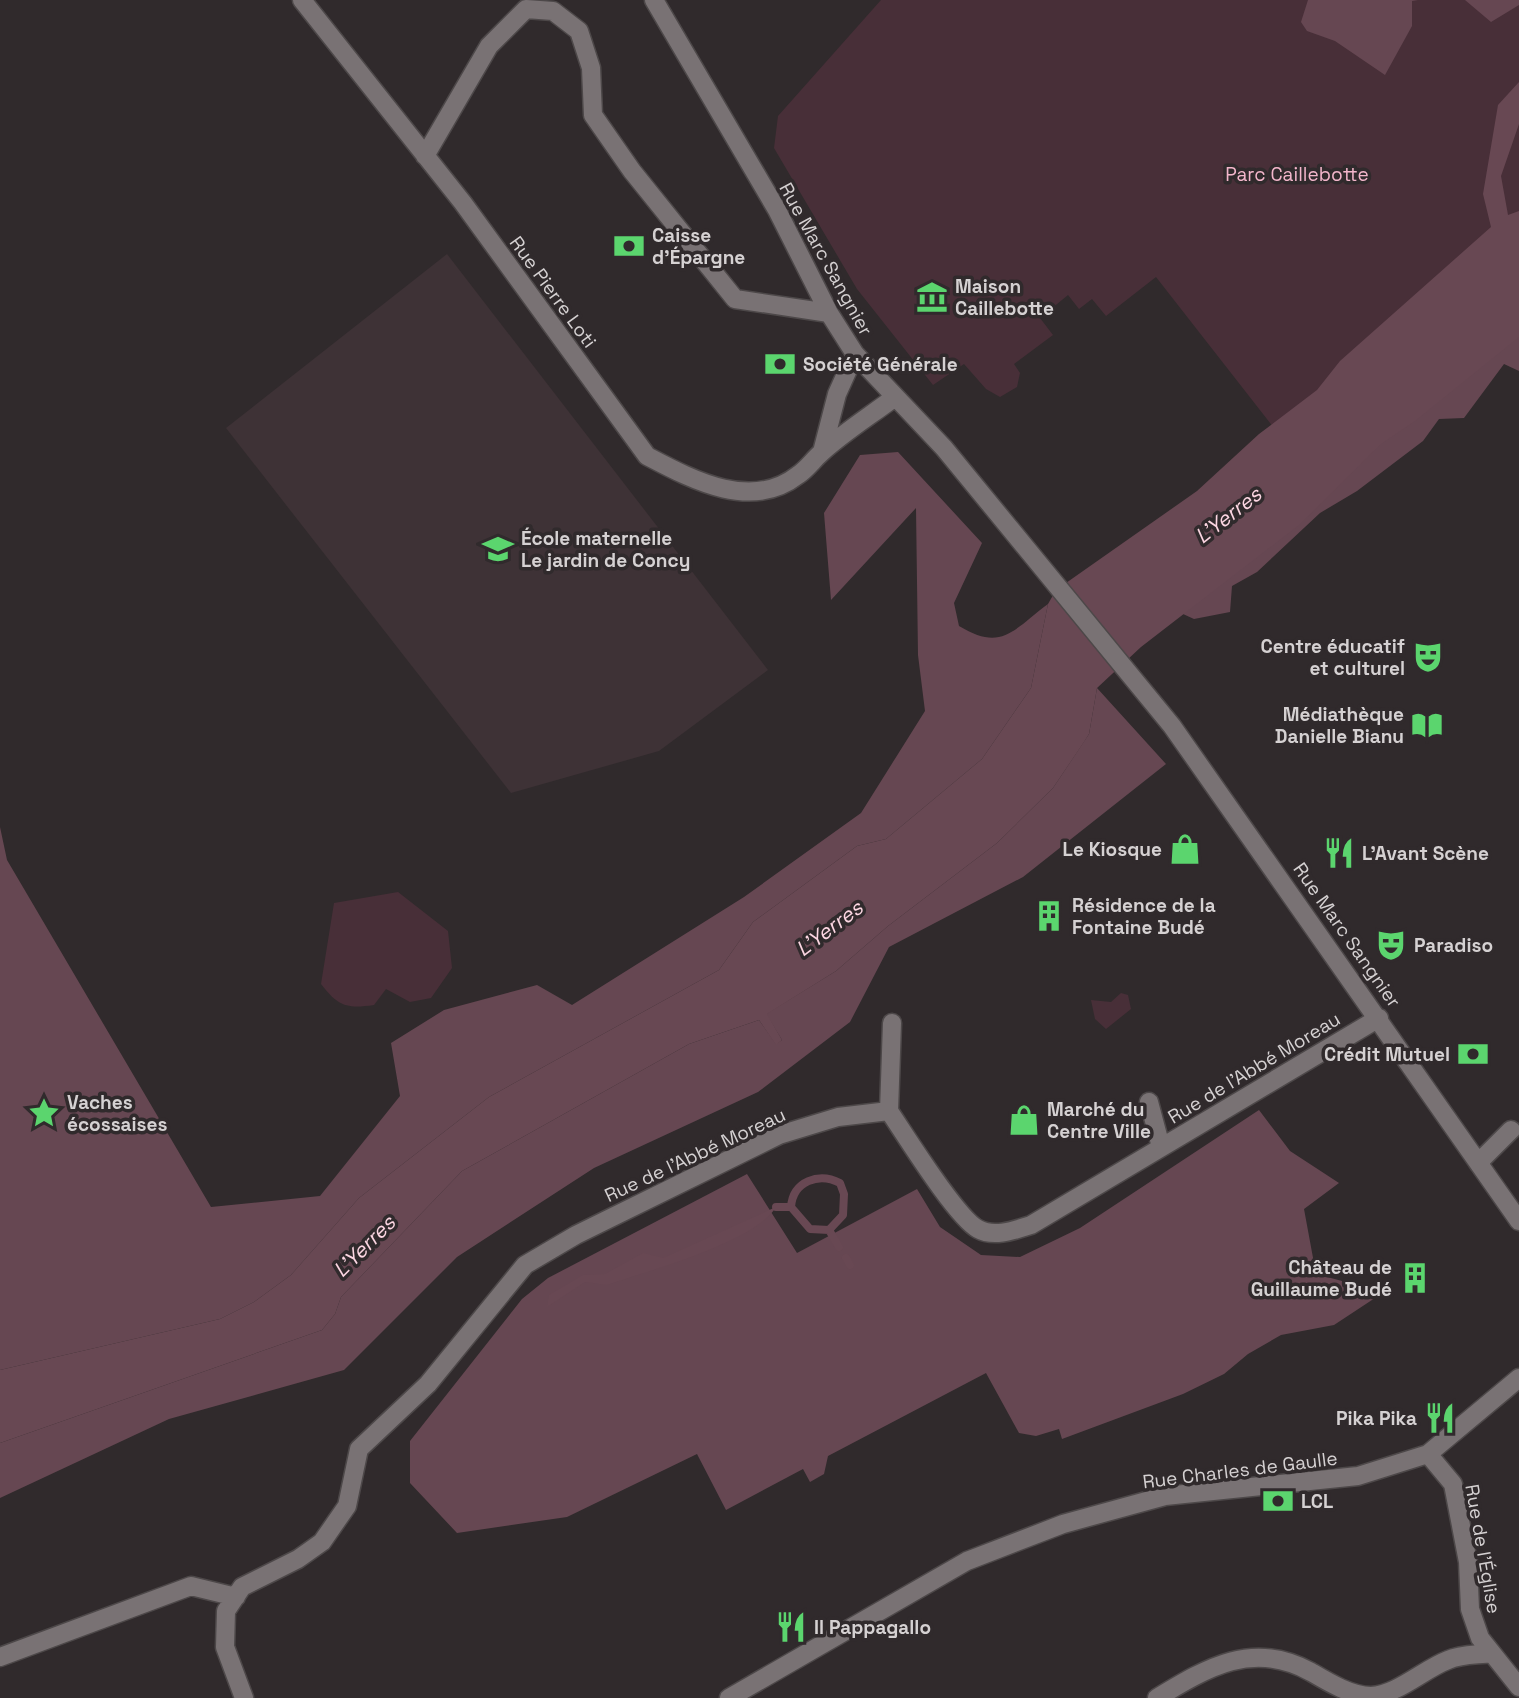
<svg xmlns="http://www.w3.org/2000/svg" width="1519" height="1698" viewBox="0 0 1519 1698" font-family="'Space Grotesk',sans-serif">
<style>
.built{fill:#3e3236}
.green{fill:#482f38}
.forest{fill:#664752}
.water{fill:#684853}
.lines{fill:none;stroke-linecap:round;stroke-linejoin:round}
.stream{stroke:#684853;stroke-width:8}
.minor-casing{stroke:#4d4849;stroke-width:21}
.minor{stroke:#797274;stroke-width:18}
.labels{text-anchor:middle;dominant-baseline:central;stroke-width:7;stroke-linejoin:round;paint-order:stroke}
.park-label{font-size:19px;fill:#f3b6cb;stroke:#302a2c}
.poi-label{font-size:19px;font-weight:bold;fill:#d5d1d2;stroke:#302a2c;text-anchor:start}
.street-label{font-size:19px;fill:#d5d1d2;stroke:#302a2c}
.water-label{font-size:21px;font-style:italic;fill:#fcd6e2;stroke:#302a2c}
</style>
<rect width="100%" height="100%" fill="#302a2c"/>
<path class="built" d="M447,254l321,416 -109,81 -148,42 -285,-365z"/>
<path class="green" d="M881,0h638v221l-194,168 -51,39 -118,-151 -50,39 -14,-17 -13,10 -11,-14 -28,23 13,17 -39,29 6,9 -3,14 -17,10 -14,-8 -22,-25 -31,21 -76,-96 -83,-141 4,-32z
M398,892l50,39 4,37 -21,30 -21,4 -24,-13 -12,16c-28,4 -36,1 -53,-21l13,-81z
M1121,993l7,2 3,14 -25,20 -11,-10 -4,-19 20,2z"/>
<path class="forest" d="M1308,0h110l-6,1v25l-27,49 -50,-34 -28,-10 -6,-9z
M1465,0h54v5l-28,17z
M1519,308v63l-15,-7 -40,54 -25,1 -16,22 -66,50 -37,22 -63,59 -25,14 -2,26 -36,7 -22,-10z
M898,452l84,91 -28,60 5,23c43,26 54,4 89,-22l-17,84 -49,71 -96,80 -29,7 -104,76 -34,48 -230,127 -130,101 -68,77 -37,27 -34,17 -220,51v-543l7,33 204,347 109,-11 80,-100 -9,-53 53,-33 93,-25 35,20 172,-108 117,-84 64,-102 -7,-56 -2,-147 -85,92 -7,-87 36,-58z
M1097,688l69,76 -143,113 -134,70 -39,75 -92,70 -164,76 -137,89 -113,113 -175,49 -169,79v-55l322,-113 13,-16 6,-17 121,-126 227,-127 70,-24 17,24 6,-4 -16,-26 70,-43 52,-45 109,-83 56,-55 36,-54z
M1259,1110l31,41 49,32 -35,26 12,65 52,14 7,10 -41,27 -53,10 -33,19 -24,20 -41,20 -121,45 -3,-10 -23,7 -17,-3 -33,-60 -158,83 -4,18 -14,8 -7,-13 -77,41 -29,-56 -130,63 -110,16 -47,-50v-42l112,-142 26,-21 199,-104 50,79 120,-64 23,38 41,28 39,2 60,-29z"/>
<path class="water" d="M1519,82v42l-18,52 7,39 11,-4v126l-104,84 -34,23 -82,81 -158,122 -44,41 -8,46 -5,8 -31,46 -56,55 -109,83 -52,45 -69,43 15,26 -6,5 -17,-25 -70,24 -227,127 -121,126 -6,17 -13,16 -322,113v-73l220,-51 34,-17 37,-27 68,-77 130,-101 230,-127 34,-48 104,-76 29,-7 96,-80 49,-71 17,-84 8,-14 141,-99 62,-57 58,-44 23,-29 151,-134 -8,-33 15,-89z
M776,1207c-21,35 -128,64 -169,78l-22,-3 -38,25 2,-12 34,-20 22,-1 38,-21 20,5z"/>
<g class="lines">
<path class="stream" d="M776,1207h15l19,22 19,1 10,17
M791,1207c2,-26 28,-35 49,-24l4,11 -1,21 -14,15
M846,1258l4,7"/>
<defs>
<path id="minor" d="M302,0l161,203 184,253c44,23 104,56 151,19 9,-6 15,-15 23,-22 23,-21 49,-37 74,-56
M654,0l123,210 52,103 26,41 89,94 228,278 347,495
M425,156l64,-110 37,-37 27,2 26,20 12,37 2,47 39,56 103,128 94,14
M822,452l15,-58 18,-40
M1149,1102l12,45
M889,1111l3,-88
M1478,1163l33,-33
M1428,1454l25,30 15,78 2,47 10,29 39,49
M0,1657l191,-71 45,11
M244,1698l-19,-51 1,-36 16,-24 56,-28 24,-17 25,-36 12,-57 69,-65 97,-119 51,-30 203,-100 59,-18 51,-6c17,25 67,106 89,118 16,9 37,1 53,-4l348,-207
M729,1698l238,-137 96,-37 102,-28 193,-20 70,-22 91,-76
M1157,1698c51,-31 96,-58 154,-26 17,10 40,24 60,24 26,-1 53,-27 77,-36 13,-6 29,-5 43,-7"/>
</defs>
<use href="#minor" class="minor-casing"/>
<use href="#minor" class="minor"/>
</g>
<defs>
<symbol id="bank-bare" viewBox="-9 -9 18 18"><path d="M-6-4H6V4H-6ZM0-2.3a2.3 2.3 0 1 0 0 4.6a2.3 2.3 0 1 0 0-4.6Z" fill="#5bd56e" stroke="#302a2c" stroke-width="2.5" paint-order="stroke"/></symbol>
<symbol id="museum-bare" viewBox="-9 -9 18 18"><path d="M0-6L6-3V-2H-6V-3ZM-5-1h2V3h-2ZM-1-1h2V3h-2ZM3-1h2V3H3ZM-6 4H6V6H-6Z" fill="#5bd56e" stroke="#302a2c" stroke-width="2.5" paint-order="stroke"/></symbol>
<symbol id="school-bare" viewBox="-9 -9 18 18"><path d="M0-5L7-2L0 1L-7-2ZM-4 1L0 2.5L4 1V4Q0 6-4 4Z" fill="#5bd56e" stroke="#302a2c" stroke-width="2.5" paint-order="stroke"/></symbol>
<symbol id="theatre-bare" viewBox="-9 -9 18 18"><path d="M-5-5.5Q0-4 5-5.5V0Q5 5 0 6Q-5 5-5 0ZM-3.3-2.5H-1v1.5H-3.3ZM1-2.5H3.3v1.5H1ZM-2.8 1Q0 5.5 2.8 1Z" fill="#5bd56e" stroke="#302a2c" stroke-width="2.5" paint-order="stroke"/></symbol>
<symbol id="library-bare" viewBox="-9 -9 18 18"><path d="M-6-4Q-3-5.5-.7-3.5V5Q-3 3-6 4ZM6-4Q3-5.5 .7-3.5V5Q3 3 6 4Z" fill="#5bd56e" stroke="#302a2c" stroke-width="2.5" paint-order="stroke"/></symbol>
<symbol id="shop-bare" viewBox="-9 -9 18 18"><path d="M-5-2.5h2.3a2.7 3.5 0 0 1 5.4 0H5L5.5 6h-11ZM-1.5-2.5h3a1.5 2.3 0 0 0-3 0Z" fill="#5bd56e" stroke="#302a2c" stroke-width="2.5" paint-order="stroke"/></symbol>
<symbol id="restaurant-bare" viewBox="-9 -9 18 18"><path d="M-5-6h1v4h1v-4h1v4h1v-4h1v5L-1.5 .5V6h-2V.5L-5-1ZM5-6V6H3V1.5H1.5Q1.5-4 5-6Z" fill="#5bd56e" stroke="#302a2c" stroke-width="2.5" paint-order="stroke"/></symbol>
<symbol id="building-bare" viewBox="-9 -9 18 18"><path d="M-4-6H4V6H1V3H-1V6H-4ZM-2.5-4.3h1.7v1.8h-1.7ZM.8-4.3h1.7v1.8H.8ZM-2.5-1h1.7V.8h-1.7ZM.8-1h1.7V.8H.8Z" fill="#5bd56e" stroke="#302a2c" stroke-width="2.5" paint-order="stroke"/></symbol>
<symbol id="sight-bare" viewBox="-9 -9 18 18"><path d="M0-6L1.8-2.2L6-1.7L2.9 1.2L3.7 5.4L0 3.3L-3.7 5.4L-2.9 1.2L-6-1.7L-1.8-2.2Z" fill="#5bd56e" stroke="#302a2c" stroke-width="2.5" paint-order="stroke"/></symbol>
</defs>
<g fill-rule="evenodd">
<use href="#bank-bare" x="607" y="224" width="44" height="44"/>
<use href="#museum-bare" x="910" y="275" width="44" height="44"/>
<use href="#bank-bare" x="758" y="342" width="44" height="44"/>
<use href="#school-bare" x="476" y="527" width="44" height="44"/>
<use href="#theatre-bare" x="1406" y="635" width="44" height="44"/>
<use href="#library-bare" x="1405" y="703" width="44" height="44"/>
<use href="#shop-bare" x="1163" y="827" width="44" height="44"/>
<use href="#restaurant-bare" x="1317" y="831" width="44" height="44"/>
<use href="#building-bare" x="1027" y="894" width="44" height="44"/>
<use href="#theatre-bare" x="1369" y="923" width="44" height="44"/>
<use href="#bank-bare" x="1451" y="1032" width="44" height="44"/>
<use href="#sight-bare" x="22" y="1091" width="44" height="44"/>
<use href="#shop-bare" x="1002" y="1098" width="44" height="44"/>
<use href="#building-bare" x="1393" y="1256" width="44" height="44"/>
<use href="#restaurant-bare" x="1418" y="1396" width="44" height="44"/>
<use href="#bank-bare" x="1256" y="1479" width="44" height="44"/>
<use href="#restaurant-bare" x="769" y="1605" width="44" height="44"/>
</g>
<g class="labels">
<g class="park-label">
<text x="1297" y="174">Parc Caillebotte</text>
</g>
<g class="poi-label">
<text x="652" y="235">Caisse<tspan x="652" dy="22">d'Épargne</tspan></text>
<text x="955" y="286">Maison<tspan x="955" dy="22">Caillebotte</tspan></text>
<text x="803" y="364">Société Générale</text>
<text x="521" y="538">École maternelle<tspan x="521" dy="22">Le jardin de Concy</tspan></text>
<text x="1405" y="646" text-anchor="end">Centre éducatif<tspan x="1405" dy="22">et culturel</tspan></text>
<text x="1404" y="714" text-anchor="end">Médiathèque<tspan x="1404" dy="22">Danielle Bianu</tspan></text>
<text x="1162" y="849" text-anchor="end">Le Kiosque</text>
<text x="1362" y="853">L'Avant Scène</text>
<text x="1072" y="905">Résidence de la<tspan x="1072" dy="22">Fontaine Budé</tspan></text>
<text x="1414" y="945">Paradiso</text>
<text x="1450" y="1054" text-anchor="end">Crédit Mutuel</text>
<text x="67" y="1102">Vaches<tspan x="67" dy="22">écossaises</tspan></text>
<text x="1047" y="1109">Marché du<tspan x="1047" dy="22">Centre Ville</tspan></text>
<text x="1392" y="1267" text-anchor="end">Château de<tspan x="1392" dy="22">Guillaume Budé</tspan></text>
<text x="1417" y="1418" text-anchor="end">Pika Pika</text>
<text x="1301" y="1501">LCL</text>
<text x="814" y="1627">Il Pappagallo</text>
</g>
<g class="street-label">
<text transform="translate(826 259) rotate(61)">Rue Marc Sangnier</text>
<text transform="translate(553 292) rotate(54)">Rue Pierre Loti</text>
<text transform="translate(1347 935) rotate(55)">Rue Marc Sangnier</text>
<text transform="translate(1254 1068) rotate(-31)">Rue de l'Abbé Moreau</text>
<text transform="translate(695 1155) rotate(-25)">Rue de l'Abbé Moreau</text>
<text transform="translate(1240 1470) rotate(-7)">Rue Charles de Gaulle</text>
<text transform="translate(1483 1549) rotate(80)">Rue de l'Église</text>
</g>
<g class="water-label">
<text transform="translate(1228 515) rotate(-38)">L'Yerres</text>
<text transform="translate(829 928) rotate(-37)">L'Yerres</text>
<text transform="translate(364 1246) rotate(-45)">L'Yerres</text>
</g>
</g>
</svg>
